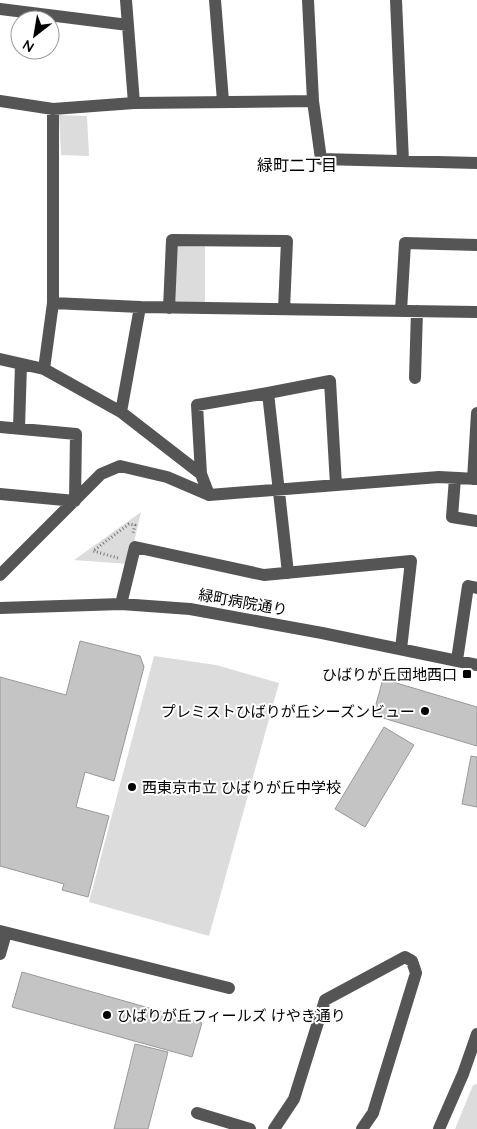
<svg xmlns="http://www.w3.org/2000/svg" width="477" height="1129" viewBox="0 0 477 1129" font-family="Quicksand,'Noto Sans JP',sans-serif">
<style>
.green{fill:#dcdcdc}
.building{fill:#c4c4c4;stroke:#999}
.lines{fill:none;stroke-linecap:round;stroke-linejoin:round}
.path{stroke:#777;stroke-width:3;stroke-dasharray:1 2.5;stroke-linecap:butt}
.minor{stroke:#555;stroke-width:12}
.poi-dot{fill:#000;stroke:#fff;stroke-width:2}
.labels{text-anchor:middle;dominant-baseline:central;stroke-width:4;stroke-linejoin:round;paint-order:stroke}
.street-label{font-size:15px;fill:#000;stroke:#fff}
.poi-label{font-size:15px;fill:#000;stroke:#fff;text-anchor:end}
.neighbourhood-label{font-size:16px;fill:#000;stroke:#fff}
</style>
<rect width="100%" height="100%" fill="#fff"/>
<path class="green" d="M59,115l28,1 2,40 -28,-1z
M176,244l29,2v58l-32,-1z
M141,512l-12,52 -55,-4z
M154,656l62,9 63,18 -70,253 -120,-34z
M477,1084v45h-22l18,-44z"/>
<path class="building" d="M80,641l60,15 4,11 -30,114 -29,-9 -9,35 33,9 -21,81 -26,-7 2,-6 -64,-18v-189l66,18z
M383,679l94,28v39l-104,-31z
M384,727l30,18 -49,82 -30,-18z
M471,756l6,1v50l-15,-3z
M22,972l180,51 -10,34 -180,-50z
M135,1044l33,8 -20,77h-34z"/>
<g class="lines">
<path class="path" d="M118,558l-25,-7 36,-27 6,1 -2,8"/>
<path class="minor" d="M126,0l8,103
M215,0l8,101
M308,0l5,101 8,58 156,4
M396,0l7,161
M0,9l128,16
M0,101l53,8 81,-6 179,-2
M53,303l87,4 337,5
M169,308l3,-68 115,1 -3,68
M401,311l4,-68 72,2
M0,359l44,10 77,43 80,62 8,21
M44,369l9,-66v-194
M415,378l2,-67
M268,393l62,-12 6,104
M121,412l19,-105
M0,427l76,7 -1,67 -75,-7
M19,428l2,-64
M201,474l-4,-69 71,-12 20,180
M455,478l-3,39 25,4
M473,479l4,-66
M0,575l101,-101 19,-8 47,11 42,18 230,-18 38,2
M121,604l14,-57 129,28 147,-14 -10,88
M0,608l121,-4 69,5 132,24 155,32
M457,660l11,-74 9,2
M0,931l229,57
M0,954l6,-21
M197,1113l53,16
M274,1129l20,-30 31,-99 80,-43 7,4 4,12 -43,140 -11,16
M439,1129l24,-55 14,-40"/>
</g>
<g class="poi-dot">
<rect x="462" y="669" width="10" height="10" rx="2.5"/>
<circle cx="425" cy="711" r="5"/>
<circle cx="132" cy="787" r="5"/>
<circle cx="107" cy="1015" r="5"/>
</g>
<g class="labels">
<g class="street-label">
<text transform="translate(243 602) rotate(10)">緑町病院通り</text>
</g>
<g class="poi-label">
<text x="457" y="674">ひばりが丘団地西口</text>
<text x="415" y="711">プレミストひばりが丘シーズンビュー</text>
<text x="142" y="787" text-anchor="start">西東京市立 ひばりが丘中学校</text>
<text x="117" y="1015" text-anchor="start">ひばりが丘フィールズ けやき通り</text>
</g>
<g class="neighbourhood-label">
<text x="297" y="165">緑町二丁目</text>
</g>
</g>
<g transform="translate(35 35) rotate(211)"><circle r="24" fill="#ffffff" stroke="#999999"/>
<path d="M0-4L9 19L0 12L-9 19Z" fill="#000000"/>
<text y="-8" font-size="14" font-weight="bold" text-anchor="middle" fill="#000000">N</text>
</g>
</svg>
